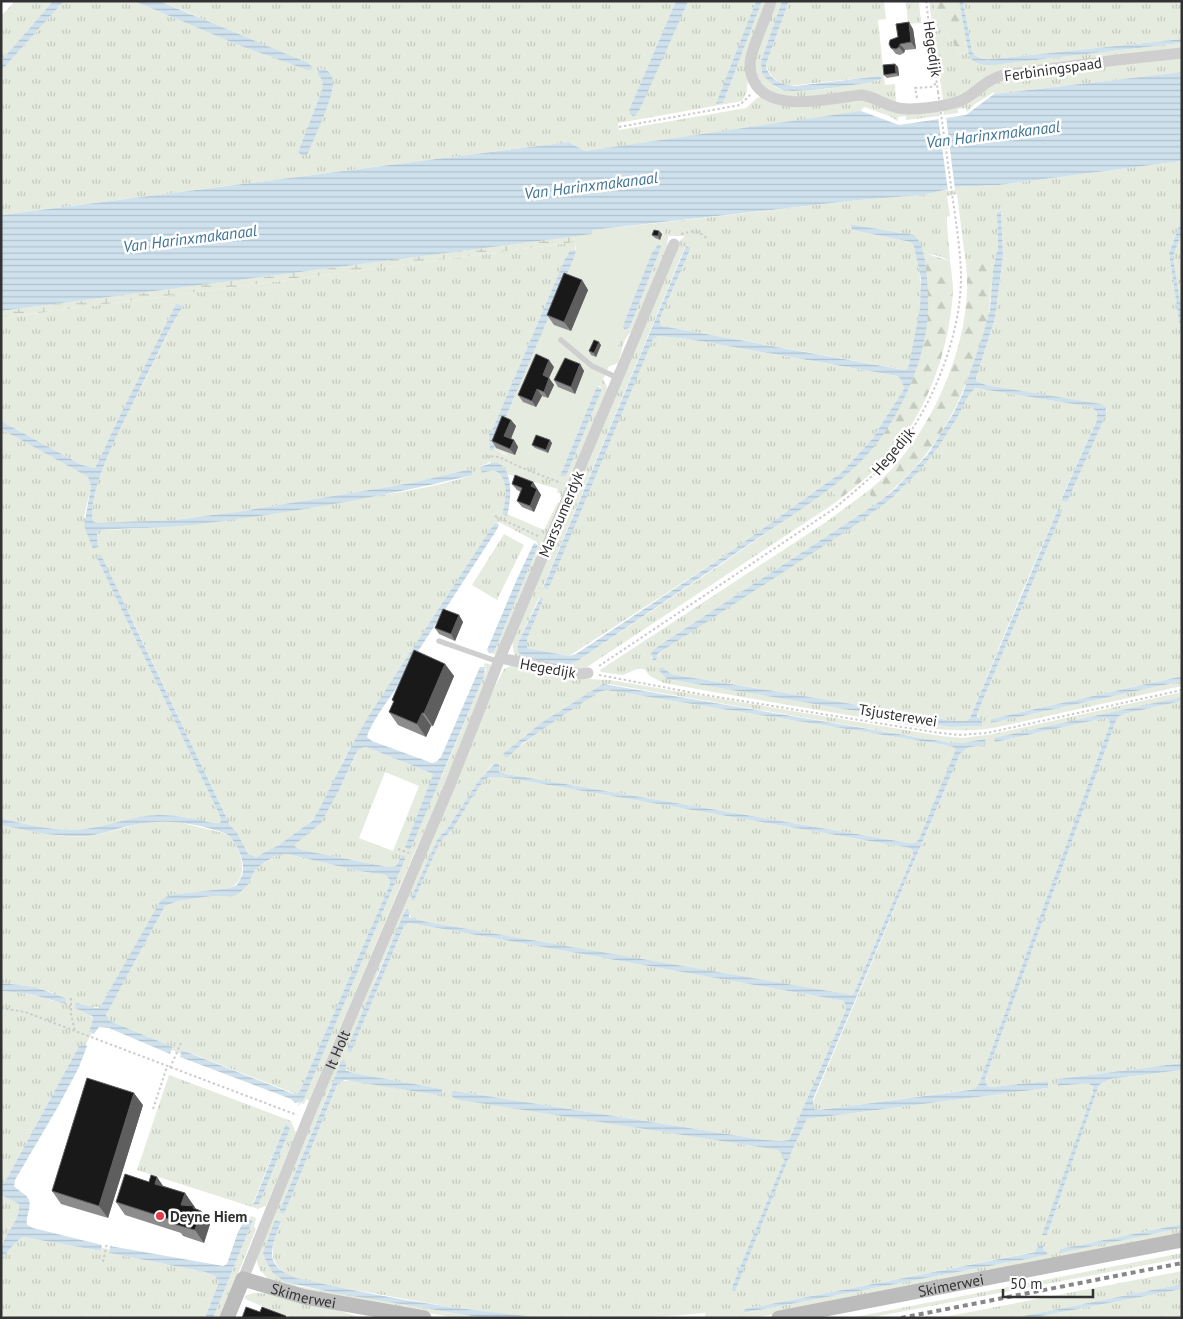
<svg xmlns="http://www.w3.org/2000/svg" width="1183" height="1319" viewBox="0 0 1183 1319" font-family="'PT Sans',sans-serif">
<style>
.grass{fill:url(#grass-tufts);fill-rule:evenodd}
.forest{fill:url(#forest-firs)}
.wetland{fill:url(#wetland-marsh)}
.park{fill:#e5ebde}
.water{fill:url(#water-rules)}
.pier{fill:#fff}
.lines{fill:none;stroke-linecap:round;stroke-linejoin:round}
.path{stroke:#ccc;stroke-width:2;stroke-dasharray:2.5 2.5;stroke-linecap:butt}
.lane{stroke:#cfcfcf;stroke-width:5.5}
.street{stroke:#cfcfcf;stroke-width:11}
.secondary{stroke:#bcbcbc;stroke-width:15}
.rail{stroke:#878787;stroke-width:4;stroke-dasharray:5 4;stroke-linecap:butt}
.path-bridge{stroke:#ccc;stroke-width:2;stroke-dasharray:2.5 2.5;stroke-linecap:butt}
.wall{fill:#8c8c8c}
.shaded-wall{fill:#5e5e5e}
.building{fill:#191919;stroke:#5e5e5e}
.poi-dot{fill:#e43946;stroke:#fff;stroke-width:2}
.labels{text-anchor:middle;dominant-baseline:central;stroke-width:5;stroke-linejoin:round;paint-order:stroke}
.street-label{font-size:15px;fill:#323232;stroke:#fff}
.poi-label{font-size:15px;font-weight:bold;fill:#323232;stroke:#fff;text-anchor:start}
.water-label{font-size:16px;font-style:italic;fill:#3f7495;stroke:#fff}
</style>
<defs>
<pattern id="grass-tufts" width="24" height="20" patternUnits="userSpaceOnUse" patternTransform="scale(1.25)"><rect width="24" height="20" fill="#e5ebde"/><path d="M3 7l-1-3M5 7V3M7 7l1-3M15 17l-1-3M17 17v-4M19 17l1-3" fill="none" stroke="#c5cabf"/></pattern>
<pattern id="forest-firs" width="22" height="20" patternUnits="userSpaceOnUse" patternTransform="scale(1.25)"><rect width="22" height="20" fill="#e5ebde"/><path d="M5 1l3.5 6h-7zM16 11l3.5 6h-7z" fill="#c5cabf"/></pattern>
<pattern id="wetland-marsh" width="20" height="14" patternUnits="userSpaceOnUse" patternTransform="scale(1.25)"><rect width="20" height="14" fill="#e5ebde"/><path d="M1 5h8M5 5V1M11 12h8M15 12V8" fill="none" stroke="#c5cabf"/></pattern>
<pattern id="water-rules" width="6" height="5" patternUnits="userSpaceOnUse" patternTransform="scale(1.25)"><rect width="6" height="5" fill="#cee1ed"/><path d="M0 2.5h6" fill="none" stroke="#b1c2cc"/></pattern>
</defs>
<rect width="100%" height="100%" fill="#fff"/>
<path class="grass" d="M15,1h38l-52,60v-45z
M64,1h70l104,44 69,25 -113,-55 -35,-14h517l-47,109 7,5 51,-111v-3h69l-39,103 6,-1 39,-102h6l-20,74 -1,16 -5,10 -124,22 1,7 127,-22 11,-10 6,-2 101,3 75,12 1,5 -34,4v-4l-8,1v4l-11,-6 -23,-8 -4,5 -275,39 -16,-9 -568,73v-144zM320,68h2l11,21 -35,63 24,-62 1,-7 -4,-13z
M774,1h8l-21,60c4,7 7,19 13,25 13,13 87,-3 107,-6l-1,-4 -92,10 -10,-4 -8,-8 -4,-10 23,-63h95l2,18 -8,1 6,57 1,8 10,-1 1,18 -14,-4 -88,1 -32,-11 -9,-24z
M906,1h13l2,22 -13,1z
M929,1h5l1,23h5l21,30 7,-3 3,8 31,5 180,-21v8l-149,17 -67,27 -23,5z
M963,1h219v38l-181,19c-11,1 -23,4 -29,-7z
M1182,56v16l-188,22v-2l-19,12 -8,8 -1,-4 -8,1v4l-15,2 1,-2 -2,-2 49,-29z
M1182,161v57l-13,35 13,89v334l-191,43v4l191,-42v5l-189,42c-45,7 -89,-4 -133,-11 -65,-11 -131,-22 -196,-34l-14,-7 -6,-7h-7l-14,6 -22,-3 -1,-2 226,-148 42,-31 8,13 -213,139 -10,7 -2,8 6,-1 5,-6 230,-153c25,-24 48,-50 65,-81 5,-9 8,-24 18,-29l116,19 6,5v8l-36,79 6,3 40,-92 -3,-4 -118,-21 -10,-4v-3l19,-60 8,-62 -2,-45 -3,1 -1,2 1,33 -5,22 -4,46 1,-27 -17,-29 -7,6 -9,-71 -10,2 3,20 -3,1v6l3,38c-9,-4 -18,-9 -27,-5l-3,-12 -17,-11 -48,-8 -5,2 2,3 54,11 6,2 2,4c2,10 5,20 6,30 3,18 -3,80 -14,93l-244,-44 -2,-2v-6l30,-68v-2l-5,-1 -142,340 2,2 38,-85 70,-166 5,-2 30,3 208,37 6,3 2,10 -32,50 -30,33 -112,80 -161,104 -42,-8v-9l16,-39 -4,-2 -21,45 -1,8c13,9 43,16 59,11l150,-101 103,-72 11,10 -11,8 -242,160 -5,2 -61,-9 -7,-5 -2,-15 165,-397 8,-7h-17l-1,13 -32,80c-13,8 -12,21 -17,34l-10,4 17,-37 5,-3 30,-77v-6l8,-22 191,-22 64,-5 33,-8 43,-2zM1058,509l5,1 -86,204 5,12 -32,1 -272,-46 -7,-1 -8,-13 8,7 13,2 270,45h12l4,-3 52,-126z
M1182,232v81l-9,-56z
M575,242v8l-5,2 -5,7 -72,169 -4,5 5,17v-1l16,8 56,19 34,-83 2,-4 -2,-3 3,-7 4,8v8l-44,103 -3,-1 1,-3 -4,-2 1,-3 -52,-15 -2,-6 -14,-6 -10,5c5,1 11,1 15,3 15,7 11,32 7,44l5,2v-2l37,16 14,-28 2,4 -62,149 -9,-2 5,-1 44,-107 -1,-3 -38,-20 -5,2c-48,76 -99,149 -145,226 -13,21 -20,52 -37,70 -9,10 -48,38 -60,37 -10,-7 -13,-23 -22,-32l-98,-206 -36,-63 123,258 2,7 -1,2c-10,1 -21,-3 -30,-5 -10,-2 -21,-3 -31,-3 -25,0 -49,11 -75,14 -27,3 -57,-4 -83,-11v-389l87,48 3,9 -7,31 14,30 -1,-14 3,-3c81,-2 162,-15 242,-29 44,-7 89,-12 131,-26l-2,-6 -60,14 -175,29 -62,8 -78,4 -3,-3c-8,-33 37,-110 52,-141 13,-25 24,-51 39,-75l-8,-1 -55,109 -26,55 -13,-3 -81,-44v-103z
M504,534l20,11 -27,55 -25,-15z
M485,663l7,2 -46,117 -33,74 -104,245 -3,-2 -2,5 -3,-1 -4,4 2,-5 4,-2 103,-243 -6,2 -4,7 -8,1 -86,-17 -5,-2 -3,-3 46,-57 19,-39 7,-2 65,26 3,2 -29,72 38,-73 41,-98 2,-7 -2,-3zM385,772l34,14 -26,65 -34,-13z
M517,666l71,13 22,1 331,56 22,2 30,-4 189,-42v5l-187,45 110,-24 4,2 1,4 -131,360 -5,5 -155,21 -6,-1 -1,-5 148,-350 7,-6 18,-4v-5l-24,4h-9l-343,-59 -9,2 -76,50 -17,21c15,-13 83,-66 99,-67l345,56 5,1v6l-37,86 -3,3 -7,1 -402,-69 -8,-2v-8h-6l-14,16 -32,49 -9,9 -27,62 5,-4 24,-54 13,-13 20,-33 12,-17 5,-2h12l408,71 3,3v4l-59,138 -6,3 -421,-74 -15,-4 -6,-8 -28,63 -27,79 53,-126 5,-3 435,78 2,9 -57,130 -8,1 -16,-1 -309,-49 -3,7 325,52 5,4 1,6 -53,129 4,1 55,-135 17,-36 241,-31v-7l-57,6 -4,-1 -2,-7 131,-358 3,-5 5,-2 58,-13v362l-124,16v7l30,-3 5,5v4l-50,143h4l52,-150 11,-6 72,-9v154l-122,25 -1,3 123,-24v6l-428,84h-50l2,-5c-52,5 -104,6 -156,5 -65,-3 -131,-17 -196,-28 -19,-4 -62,-7 -75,-22 -13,-15 -3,-30 2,-46l-3,-1 -12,40 31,25 187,32h-26l-143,-24 -47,-15 -8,-9 -3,-8v-9l228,-547 19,-37 7,-3zM345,1068l8,5 88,16 -4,6 -82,-14h-13l-4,2 -54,130 -5,-1 53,-129zM1043,1250l4,1 -1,4 -302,58 1,-4z
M150,821l28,1 49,12c14,11 24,45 3,54l-60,7 -67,107 -3,5h-9l-3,6 5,6 -4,13 3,1 -6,11 -7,2 -74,136 -4,2v-193l29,3 24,7v-8l-18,-6 -35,-4v-158c26,5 62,14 88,11 21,-3 41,-11 61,-15z
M279,854h8l72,17 27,4 4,5v4l-90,207 -4,3 -113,-44 -2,4 -9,-4 1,-3 -63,-26 -4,-6 59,-109 13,-5 34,-5h21l14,-10 8,-16 3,-3z
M169,1075l122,46 5,12 -30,73 -8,3 -121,-39zM286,1123l4,6 -31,75 -6,-1z
M1,1195l18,9c1,14 -9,29 -18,39z
M251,1216l5,2 -2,9 2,2 -36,89h-7l40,-98 -4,-2z
M23,1237l78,14 1,-3 7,1v4l96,19 10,4 4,6 -14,36h-194l-10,-3v-57c8,-6 13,-16 22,-21z
M1182,1253v5l-36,7 -278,53h-18z
M1182,1271v13l-168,34h-75z
M1182,1289v29h-151z
M253,1293c35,0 75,12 107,25h-68l-47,-19v-3z"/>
<path class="forest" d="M934,1h25l9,50 -7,3 -21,-30h-5z
M927,254l23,7c1,10 3,20 3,30 -4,65 -30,134 -78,179 -11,10 -23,19 -35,29l-11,-10c61,-48 98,-113 98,-191 0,-15 0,-29 -4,-42z
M983,255l6,3c0,18 2,38 0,57 -2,15 -9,29 -14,44 -21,62 -47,103 -99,145l-8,-13c60,-46 107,-150 98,-226l7,-6z"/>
<path class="wetland" d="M574,236l1,6 -574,76v-7z"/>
<path class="park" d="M668,222l-8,22 -4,2 -30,72 -1,12 -25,56h-3l-37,90 -46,-15 -10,-8 -10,-4 2,-9 80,-189 -2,-15 18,-2v-4z"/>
<path class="water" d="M53,1h11l-63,70v-10z
M134,1h25l149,62 4,4 -1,3h-4l-69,-25z
M676,1h11v3l-47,105 -4,6 -3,1 -3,-2 -1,-4z
M756,1h6l-39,102 -7,1z
M782,1h7l-23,63c1,15 17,22 30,22l84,-10 2,3c-11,5 -88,15 -99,11 -9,-3 -16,-10 -21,-17l-1,-12z
M959,1h4l9,50c6,11 18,8 29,7l181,-19v4l-180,21c-12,1 -26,3 -33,-8z
M320,68c7,1 12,5 13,13 2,14 -19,57 -25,72l-5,3 -5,-4 24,-62c1,-7 1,-11 -4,-15z
M1182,72v89l-183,24 -43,2 -33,8 -64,5 -267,30v4l-591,77v-96l568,-73 16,9 276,-40 38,14 67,-10 28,-21z
M1001,211l2,45 -8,62 -19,60v3l10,4 115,19 5,3v7l-39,88 -6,-2 36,-80v-8l-6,-5 -116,-19 -7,8 -11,22 -18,28 -19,24 -28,28 -38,28 -192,125 -4,3 -2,6h-3l-2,-6 2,-4 10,-7 213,-139 19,-15 33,-35 25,-40 10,-21 20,-58 7,-25 3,-41 5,-22 -1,-33 1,-2z
M1182,218v14l-9,25 9,56v29l-13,-89z
M850,225h5l59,10c13,11 13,45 14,62 3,49 -23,112 -54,150 -30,36 -71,61 -110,87 -62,43 -126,85 -188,128l-7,2h-6c-12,-2 -38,-3 -46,-13l1,-8 22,-45h2l1,2 -16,39v9l42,8 7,-2 154,-102 112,-80 30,-33 32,-50 -2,-9 -5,-4 -209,-37 -30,-3 -5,3 -103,246 -3,4 -4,-1 143,-342 4,2v2l-30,68v5l2,3 237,43 7,1 3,-5 11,-57 1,-29 -7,-32 -2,-4 -6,-2 -54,-11z
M658,244l3,1 -1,5 -30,77 -5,3 -2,-3 3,-9 26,-65z
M575,250l1,1 -3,9 -66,154 -11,26 -2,9 -2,2 -2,-1 -1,-17 4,-5 72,-169 5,-8z
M176,304l8,1c-15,23 -26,49 -39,74 -15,32 -59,108 -52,142l3,2 78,-3 62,-8 175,-29 60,-14 2,6c-92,22 -187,39 -282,50 -30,3 -61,3 -91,5l-3,3 1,14 -5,2 -9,-23 7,-40 -3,-9 -87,-48v-8l81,44 13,3 26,-55z
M597,386l5,3 -36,87h-6z
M494,462c21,3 17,40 13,54l-5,-2c4,-13 8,-39 -9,-44l-11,3 -2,-6z
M1058,509l5,1 -86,204v3l5,3v6l-32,1 -272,-46 -11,-2 -9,-10 5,-2 8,7 283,47h12l4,-3z
M497,523l2,2 -3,6 -83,128c-12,27 -33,48 -45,74l-1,4 5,4 60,22 4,-1 5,-5 39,-90h5l-1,9 -74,174 -5,-3 28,-72 -2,-2 -65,-26 -7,2 -3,5 -16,34 -19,35 -27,22 3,3 5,2 86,17 8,-1 6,-11 4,2 -103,244 -8,2 -4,-4 -111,-42 2,-7 109,43 5,1 4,-3 90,-207v-4l-4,-5 -27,-4 -72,-17 -12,2 -17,11 -3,3 -8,16 -9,8 -5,2h-21l-34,5 -13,5 -59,109 4,6 63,26 -3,7 -61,-26 -10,-1 -5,7 -5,-2 4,-13 -1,-3 -17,-8 1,-5 20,5 4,-1 61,-107 9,-5 60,-7 7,-3c2,-4 6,-9 6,-15 1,-11 -7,-29 -16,-36 -30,-11 -63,-16 -94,-9 -15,3 -29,9 -45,11 -28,2 -59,-5 -87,-11v-7c26,7 56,14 83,11 26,-3 49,-14 75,-14 10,0 21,1 31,3 9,1 20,6 30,5l1,-2 -2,-7 -123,-258 5,-1 129,270 7,8 11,21 8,3 23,-12 33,-24 7,-11 29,-58 20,-35 126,-193z
M534,543l4,2 -1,3 -43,104 -5,1 -2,-3 30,-71z
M1182,676v5l-191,42v-4z
M603,684l349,59h9l24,-4 1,5 -19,4 -7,6 -147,345v10l6,1 150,-20 5,-1 5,-5 131,-360 -1,-4 -4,-2 -110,24 -1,-4 188,-41v4l-58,13 -5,2 -3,5 -131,358 2,7 4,1 57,-6v7l-241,31 -17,36 -55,136 -4,-2 53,-129 -2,-6 -4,-4 -318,-50 -7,-2 -2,-4 2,-3h3l309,49 16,1 8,-1 57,-130 -2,-9 -435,-78 -5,3 -53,126h-3v-5l56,-134 3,-4 2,2v6l18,5 424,73 3,-2 59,-138v-4l-3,-3 -408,-71h-12l-5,2 -12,17 -20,33 -13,13 -24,54 -2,4h-2l-1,-2 27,-60 9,-9 32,-49 16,-17 4,1v8l8,2 402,69 7,-1 3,-3 37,-90 -5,-3 -345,-56 -7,2 -37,24 -39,27 -16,15 -4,-3 1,-2 37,-30z
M1,983l35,4 29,11 1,6 -36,-10 -29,-3z
M84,1043l3,3 -8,21 -20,38 -44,75 -1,6c4,5 13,8 15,14 3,8 -4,16 -2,25l6,3 69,17 -1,6 -78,-14c-9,5 -14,15 -22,21 0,-5 -1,-12 2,-16 6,-12 17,-23 16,-38l-18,-9v-11l4,-2 74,-136z
M342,1060l4,1v9l7,3 89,16 -1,5 -4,1 -92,-15 -7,3 -54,131 -5,-2z
M1182,1063v7l-72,9 -11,6 -52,150h-5l51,-143v-5l-5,-4 -30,3v-7z
M286,1123l4,6 -31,75 -6,1z
M246,1218l7,2 -40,98h-8l14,-36 -4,-6 -10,-4 -96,-19 1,-7 113,20 4,-2 11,-32z
M275,1220l6,2c-10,27 -19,43 15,56 84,19 170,34 256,40h-68l-149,-25 -50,-11 -12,-9 -7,-12 -3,-8z
M1182,1224v4l-123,25 1,-4z
M1039,1245h4v5l4,1v4l-304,58 2,-4 290,-57z
M1182,1284v5l-151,29h-17z"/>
<path class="pier" d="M946,116l9,74 -7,1 -10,-74z"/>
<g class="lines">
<path class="path" d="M926,1l12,91
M917,98l-2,-10 16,-1 1,-2 4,-1
M619,127l121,-22 11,-11
M681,234c12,-3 17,-5 26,5
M486,456l13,1 21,10 41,16
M495,516l43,20
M599,666l236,-158c20,-17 41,-34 59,-54 38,-46 66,-115 67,-175 0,-21 -3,-43 -6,-64
M599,675l106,20 228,37 26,3 28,-2 195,-43
M398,849l11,4
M71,998v16l4,17
M1,1008l24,4 272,103
M170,1068l11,-25
M153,1109l14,-42
M103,1262l4,-19"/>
<path class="lane" d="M561,340l31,26 26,12
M439,641l60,21"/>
<g class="street">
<path d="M771,1c-5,19 -19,44 -21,62 0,8 2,16 6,22 20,29 77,12 106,10 13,2 21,9 33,12 14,5 51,-1 65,-6 17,-7 24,-21 43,-26l114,-15 65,-7"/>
<path d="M500,658l80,16 8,-1"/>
<path id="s1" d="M243,1279l69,-171 138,-323 50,-127 174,-414"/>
</g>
<g class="secondary">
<path id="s2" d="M227,1318l16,-39 62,18 119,21"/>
<path id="s3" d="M779,1318l403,-78"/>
</g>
<path class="rail" d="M901,1318l281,-55"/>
<path class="path-bridge" d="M938,92l17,123"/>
</g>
<path class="wall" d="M913,29l3,20 -11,1 -1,3 -4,2 -4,-1 -5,-6 7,-11z
M895,64l3,3 1,9 -12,2 -3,-3z
M659,231l3,3 -2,6 -5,-2 -3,-3z
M582,280l6,10 -17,41 -17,-6 -7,-10z
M601,345l-5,12 -5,-2 -2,-4z
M580,364l4,7 -9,23 -17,-7 -4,-7z
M554,367l-5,11 5,7 -6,13 -6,-2 -6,11 -13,-5 -5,-7z
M511,420l5,6 -5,13 3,1 4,7 -3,8 -19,-7 -4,-7z
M552,443l-4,10 -13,-5 -3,-3z
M533,482l8,13 -7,17 -12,-5 -5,-6 4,-9 -4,-2 -5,-6z
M459,615l4,7 -8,19 -16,-7 -4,-6z
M445,664l9,12 -21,50h-2l-5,11 -28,-12 -9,-13 5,-10 -2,-2z
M143,1105l-35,113 -47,-14 -9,-13z
M164,1186l21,7 11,16 5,2 9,13 -6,19 -21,-7 -2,-3 -56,-18 -9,-13z"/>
<path class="shaded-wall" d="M909,22l4,7 3,20 -5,-7z
M900,44l5,6 -1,3 -5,-6z
M895,64l3,3 1,9 -3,-3z
M659,231l3,3 -2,6 -2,-4z
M582,280l6,10 -17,41 -7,-9z
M599,342l2,3 -5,12 -2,-4z
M549,360l5,7 -7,15 -4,-7z
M580,364l4,7 -9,23 -4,-7z
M549,378l5,7 -6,13 -4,-6z
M537,389l5,7 -6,11 -4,-6z
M511,420l5,6 -7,17 -5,-7z
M514,440l4,7 -3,8 -5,-6z
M550,440l2,3 -4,10 -2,-3z
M533,482l8,13 -7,17 -4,-6 1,-20z
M459,615l4,7 -8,19 -4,-7z
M445,664l9,12 -21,50 -9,-13z
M422,713l9,13 -5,11 -9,-13z
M134,1093l9,12 -35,113 -9,-12z
M157,1177l9,13 -11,-6z
M185,1193l15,22 1,-4 9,13 -6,19 -9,-13 -14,-25z"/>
<path class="building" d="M909,22l2,20 -11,2 -1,3 -3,2 -5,-1 -2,-4 1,-4 8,-3 -2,-13z
M895,64l1,9 -12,2 -1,-10z
M654,230l5,1 -1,5 -6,-1z
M564,273l18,7 -18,42 -17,-7z
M594,340l5,2 -5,11 -5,-2z
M536,354l13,6 -6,15 6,3 -5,14 -7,-3 -5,12 -14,-6z
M565,358l15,6 -9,23 -17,-7z
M502,416l9,4 -7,16 10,4 -4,9 -18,-8z
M536,435l14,5 -4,10 -14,-5z
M515,475l18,7 -2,4 6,3 -7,17 -13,-5 5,-13 -10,-4z
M443,609l16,6 -8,19 -16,-6z
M414,650l31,14 -21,49h-2l-5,11 -28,-12 5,-11 -2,-1z
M87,1078l47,15 -35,113 -47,-15z
M125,1174l24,8 2,-7 6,2 -2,7 30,9 -4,12 13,1 -1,2 8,3 -6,19 -21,-6 1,-3 -59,-19z
M246,1307l14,5 2,-5 24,9 -1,2h-43z"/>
<circle class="poi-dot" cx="160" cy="1216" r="5"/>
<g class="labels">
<g class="street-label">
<text transform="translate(933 49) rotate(82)">Hegedijk</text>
<text transform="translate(1053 69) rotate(-8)">Ferbiningspaad</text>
<text transform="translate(893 451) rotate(-50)">Hegedijk</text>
<text transform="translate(561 514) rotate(-67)">Marssumerdyk</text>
<text transform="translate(548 668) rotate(10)">Hegedijk</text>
<text transform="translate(898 715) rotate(9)">Tsjusterewei</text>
<text stroke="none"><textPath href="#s1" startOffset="248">It Holt</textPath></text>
<text stroke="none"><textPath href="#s3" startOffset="175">Skimerwei</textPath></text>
<text stroke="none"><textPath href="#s2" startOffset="105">Skimerwei</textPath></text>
</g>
<g class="poi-label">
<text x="170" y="1216">Deyne Hiem</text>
</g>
<g class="water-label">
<text transform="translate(993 134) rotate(-7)">Van Harinxmakanaal</text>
<text transform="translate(591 185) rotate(-7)">Van Harinxmakanaal</text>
<text transform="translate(190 238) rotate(-7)">Van Harinxmakanaal</text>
</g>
</g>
<rect width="1183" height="1319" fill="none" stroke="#323232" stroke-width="5"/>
<path d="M1003 1289v8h90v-8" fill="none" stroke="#323232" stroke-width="2.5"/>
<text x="1010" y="1289" font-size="15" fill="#323232" stroke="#ffffff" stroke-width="4" paint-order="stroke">50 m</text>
</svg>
